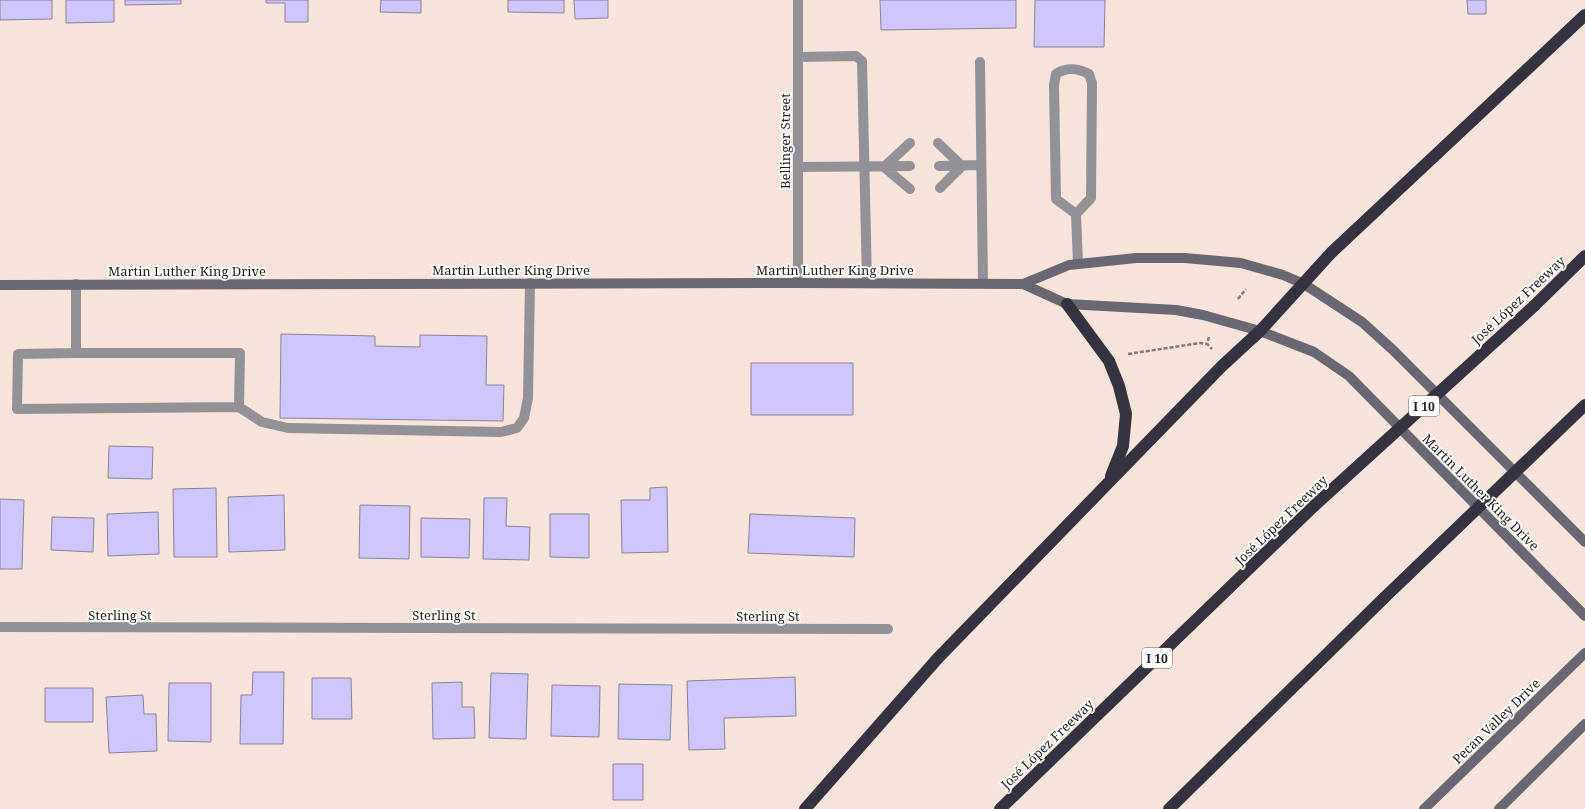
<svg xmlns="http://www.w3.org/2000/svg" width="1585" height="809" viewBox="0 0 1585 809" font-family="'Noto Serif',serif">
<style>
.building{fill:#cec5fb;stroke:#868493}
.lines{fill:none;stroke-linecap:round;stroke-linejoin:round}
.path{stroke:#847873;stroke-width:2.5;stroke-dasharray:4 2;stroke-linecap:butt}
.service{stroke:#929198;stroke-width:10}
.minor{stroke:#929198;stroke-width:10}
.secondary{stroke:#696772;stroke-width:10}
.motorway{stroke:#353340;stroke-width:12}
.motorway-bridge{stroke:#353340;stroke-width:12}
.labels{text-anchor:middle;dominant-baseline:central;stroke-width:3.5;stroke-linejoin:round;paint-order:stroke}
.shield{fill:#fff;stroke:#645f5d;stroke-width:1}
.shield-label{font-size:12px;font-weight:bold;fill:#211b18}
.street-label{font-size:13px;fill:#211b18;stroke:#fff}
</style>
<rect width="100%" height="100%" fill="#f6e4db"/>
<path class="building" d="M0,0h52v19l-52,1z
M66,0h48v22l-48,1z
M125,0h56v4l-56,1z
M266,0h42v22h-23v-19h-19z
M381,0h40v13l-41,-1z
M508,0h56v13l-56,-1z
M574,0h34v18l-33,1z
M880,0h136v28l-135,2z
M1035,0h70l-1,47h-70z
M1467,0h19v14h-18z
M281,334l94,2v10l45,1v-12l67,1 -1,49h18l-1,36 -223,-3z
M751,363h102v52h-102z
M109,446l44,1 -1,32 -44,-1z
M667,487l1,65 -46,1 -1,-53h29v-12z
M216,488l1,69h-43l-1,-68z
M284,495l1,55 -56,2 -1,-55z
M484,498h23l-1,28 24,1 -1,33 -46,-1z
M0,499l24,1 -2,69h-22z
M360,505l50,1 -1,53 -50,-1z
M158,512l1,42 -51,2 -1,-42z
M550,514h39v44l-39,-1z
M750,514l105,4 -1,39 -106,-4z
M52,517l42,1 -1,34 -42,-2z
M421,518l49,1 -1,39 -48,-1z
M253,672h31l-1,72h-43l1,-49h11z
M491,673l37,1 -2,65 -37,-1z
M795,677l1,39 -72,2 1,31 -36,1 -2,-69z
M312,678h39l1,41h-40z
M462,682v25h12l1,31 -42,1 -1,-56z
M169,683h42v59l-43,-1z
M619,684l53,1 -2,55 -52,-1z
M552,685l48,1 -1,51 -48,-1z
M45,688h48v34h-48z
M143,695l1,19h12l1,37 -48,2 -3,-56z
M613,764h30v36h-30z"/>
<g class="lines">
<path class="path" d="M1238,299l8,-10
M1209,337l-2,7 5,5
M1128,354l72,-11 7,1"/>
<path class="service" d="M798,57l58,-1 6,5 5,222
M980,62l3,221
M938,143l24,23
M939,166l42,-1
M799,167l111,-1
M884,167l26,-24
M884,167l26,22
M940,188l22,-22
M1076,214l-20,-15 -2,-114 2,-11c11,-7 21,-6 33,0l3,9 -1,115 -15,16 2,50
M76,284v69l-58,1 -1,55 222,-2 1,-54h-164
M239,407l23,15 26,6 213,4 16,-4 7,-10 4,-20 2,-115"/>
<path class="minor" d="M798,283v-283
M0,627l888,2"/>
<path class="secondary" d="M1023,284l44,20 109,6 27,5 57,16 54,21 35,24 236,240
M0,285l798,-2 225,1 46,-19 67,-7h49l56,5 42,12 21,9 58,38 31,28 192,192
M1424,809l161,-156
M1499,809l86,-85"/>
<path class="motorway" d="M1067,304l42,57 10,25 7,28 -3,32 -12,30
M1534,306l51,-50
M805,809l133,-151 284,-292 38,-35 71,-78 254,-238
M1000,809l314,-303
M1169,809l215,-211"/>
<path class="motorway-bridge" d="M1314,506l220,-200
M1384,598l201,-193"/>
</g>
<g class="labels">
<g class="shield">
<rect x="1409" y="396" width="30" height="20" rx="3"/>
<rect x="1142" y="648" width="30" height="20" rx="3"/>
</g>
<g class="shield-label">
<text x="1424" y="406">I 10</text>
<text x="1157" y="658">I 10</text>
</g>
<g class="street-label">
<text transform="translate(785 141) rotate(-90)">Bellinger Street</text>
<text x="511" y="270">Martin Luther King Drive</text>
<text x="835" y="270">Martin Luther King Drive</text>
<text x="187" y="271">Martin Luther King Drive</text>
<text transform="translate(1518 300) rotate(-43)">José López Freeway</text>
<text transform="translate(1481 492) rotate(45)">Martin Luther King Drive</text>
<text transform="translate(1281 520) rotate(-44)">José López Freeway</text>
<text x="120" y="615">Sterling St</text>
<text x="444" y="615">Sterling St</text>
<text x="768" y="616">Sterling St</text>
<text transform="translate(1496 721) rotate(-44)">Pecan Valley Drive</text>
<text transform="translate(1047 744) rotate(-44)">José López Freeway</text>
</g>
</g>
</svg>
